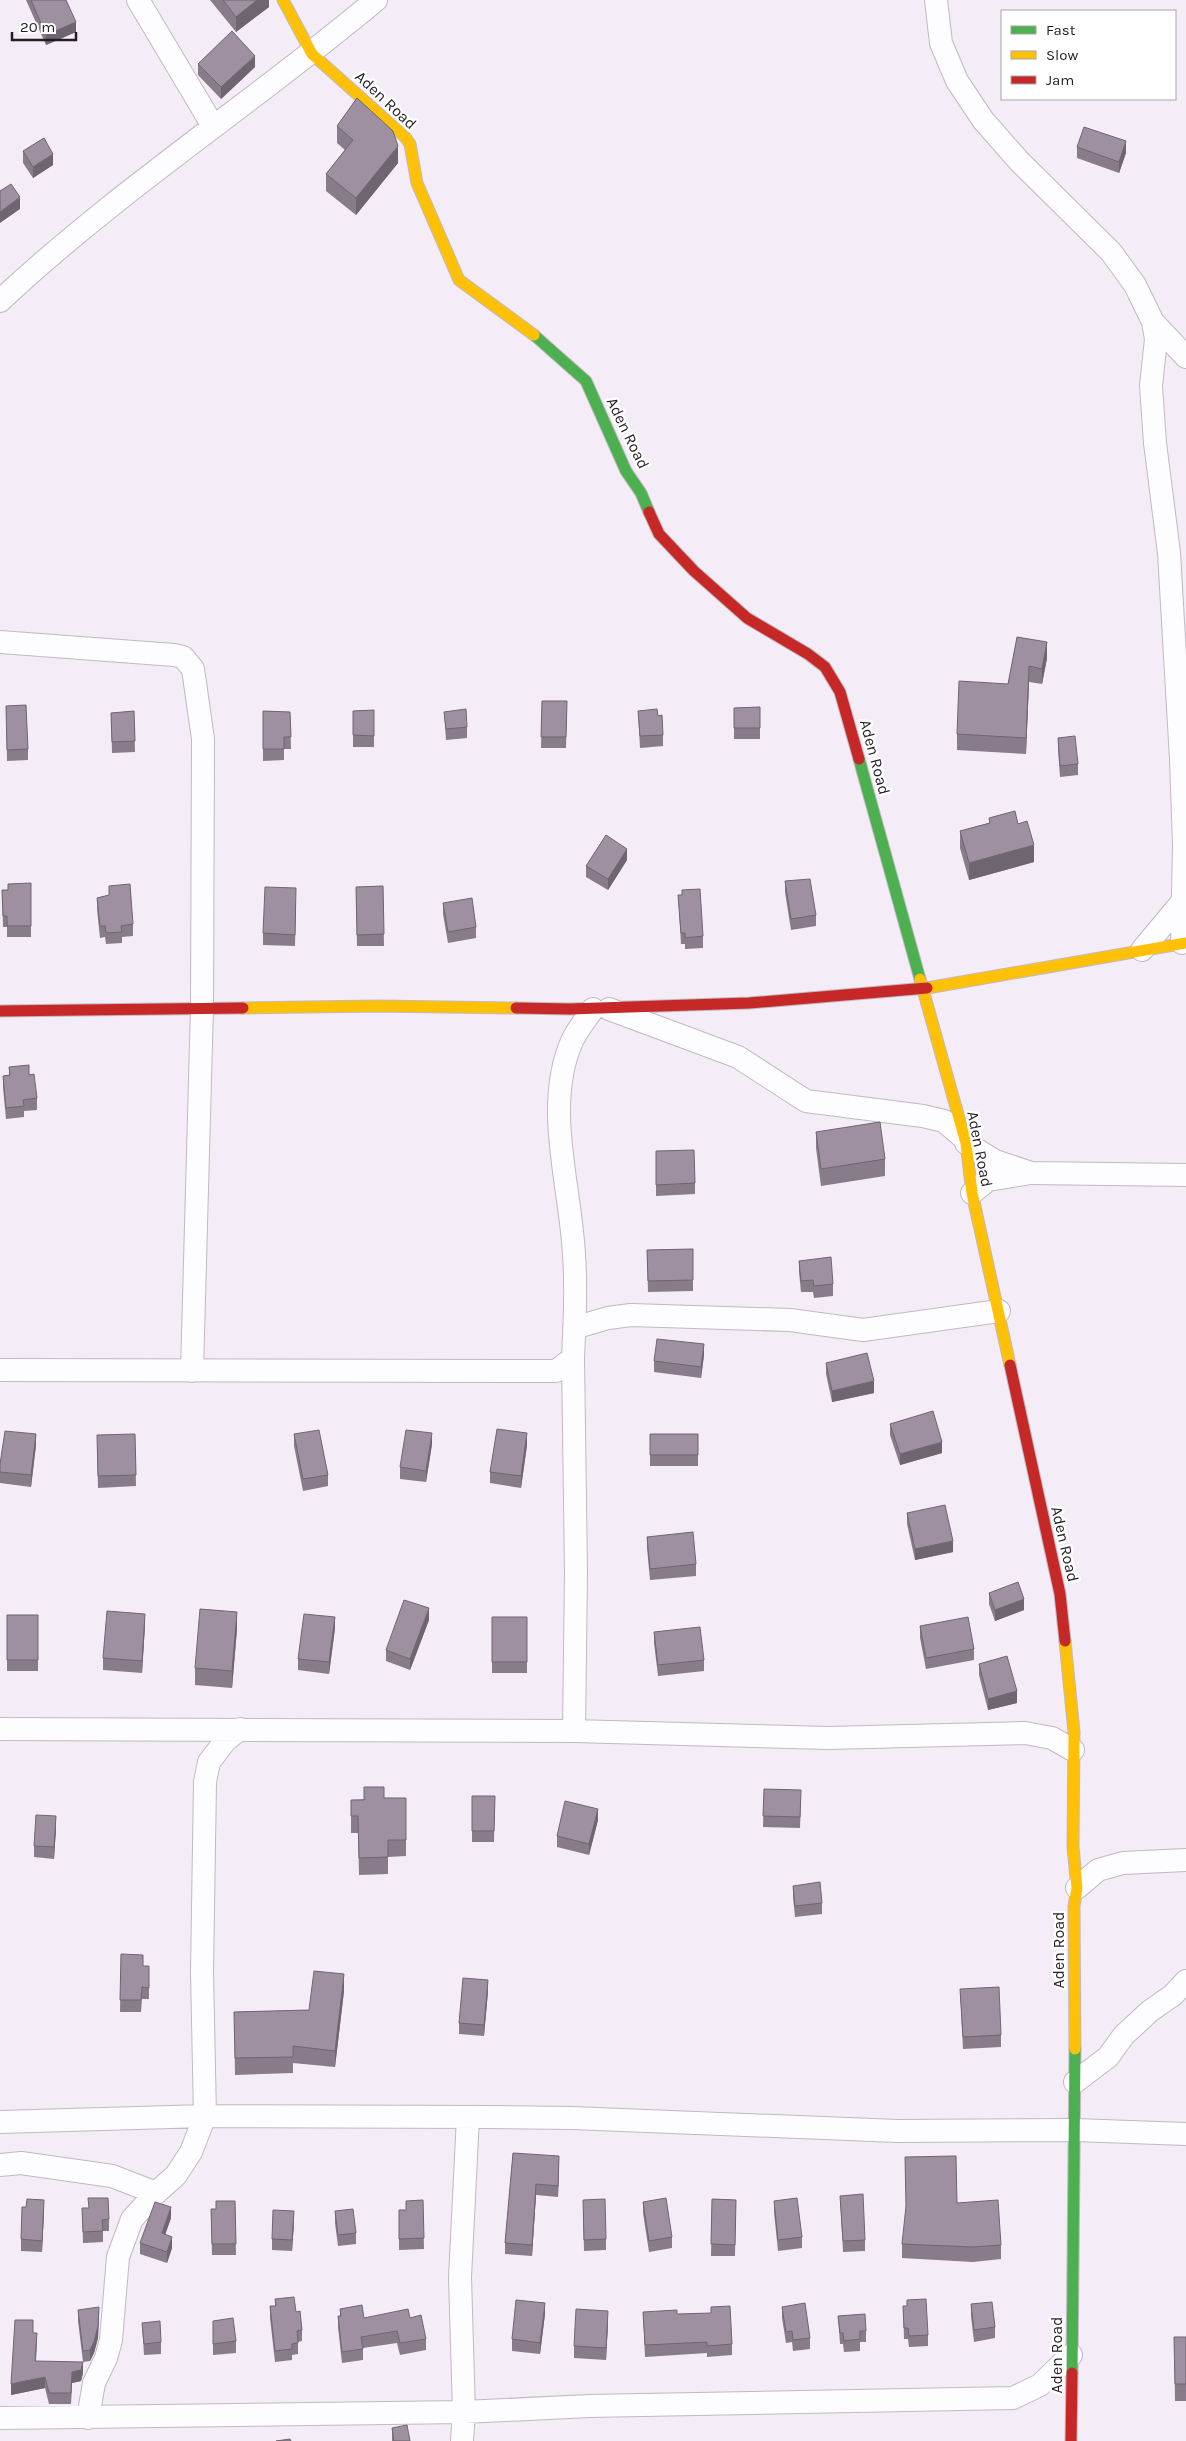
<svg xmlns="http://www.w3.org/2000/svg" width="1186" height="2441" viewBox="0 0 1186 2441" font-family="Karla,sans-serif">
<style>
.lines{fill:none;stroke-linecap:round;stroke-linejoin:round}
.street-casing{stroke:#c0bac1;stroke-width:24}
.fast-casing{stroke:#c0bac1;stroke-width:13}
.slow-casing{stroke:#c0bac1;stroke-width:13}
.jam-casing{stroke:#c0bac1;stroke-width:13}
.street{stroke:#fdfcfe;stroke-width:22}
.fast{stroke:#4caf50;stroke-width:11}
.slow{stroke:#ffc107;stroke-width:11}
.jam{stroke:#c62828;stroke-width:11}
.wall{fill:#887c8a}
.shaded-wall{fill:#6f6571}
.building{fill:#9e90a1;stroke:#6f6571}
.labels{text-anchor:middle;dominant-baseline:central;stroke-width:5;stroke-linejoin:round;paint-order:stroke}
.street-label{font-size:16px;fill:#221d23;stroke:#fff}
</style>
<rect width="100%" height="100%" fill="#f4ecf6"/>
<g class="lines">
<defs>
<path id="street" d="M138,0l75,126
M936,0l5,43 16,38 26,39 36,41 92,91 24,33 18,37 3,17 -5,47 4,57 14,110 12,206 3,86 -2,98
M0,301c117,-110 253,-198 376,-301
M1153,322l33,35
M0,642l174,13 9,2 10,12 10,70 -1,268 -10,364
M1142,950l40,-48
M609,1009l129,48 68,44 117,15 21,5 20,17
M966,1143l29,18 36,12 155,2
M972,1193l16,-13 37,-6
M574,1328l34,-10 23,-3 159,5 73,10 136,-19
M573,1358l3,214 -2,159
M0,1370l556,1 17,-13c2,-41 4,-85 -1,-126 -6,-61 -26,-132 0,-191 5,-11 14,-22 21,-32
M0,1729l574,2 254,7 197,-5 27,5 21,12
M1077,1888l21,-18 25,-7 63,-3
M1075,2082l33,-25 16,-22 26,-24 23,-16 13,-14
M0,2122l205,-6 282,1 85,1 325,13 178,-1 111,4
M0,2165l21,-2 91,13 44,17
M0,2418l464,-6 125,-6 424,-8 27,-13 31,-30
M88,2418l6,-35 12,-25 5,-18 7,-83 14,-38 24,-26 20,-18 15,-23 14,-36 -3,-144 3,-190 4,-20 17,-22 14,-11
M462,2441l2,-29 -4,-135 8,-160"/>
<path id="fast" d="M534,335l52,46 40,90 15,22 8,19
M859,759l61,220
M1072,2373l3,-324"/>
<path id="slow" d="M283,0l29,54 93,83 5,7 7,39 42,97 75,55
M920,979l46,164 6,50 38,172
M927,988l259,-45
M243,1008l135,-2 138,2
M1065,1641l9,91 -1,115 4,41 -3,18 1,143"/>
<path id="jam" d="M649,512l10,22 35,37 53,47 61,36 17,13 15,25 19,67
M516,1008l54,1 179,-6 178,-15
M0,1011l243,-3
M1010,1365l50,229 5,47
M1071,2441l1,-68"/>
</defs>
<use href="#street" class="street-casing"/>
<use href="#fast" class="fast-casing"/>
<use href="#slow" class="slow-casing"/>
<use href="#jam" class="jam-casing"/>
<use href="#street" class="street"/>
<use href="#fast" class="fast"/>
<use href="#slow" class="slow"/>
<use href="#jam" class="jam"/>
</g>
<path class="wall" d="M26,0h40l10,32 -30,13z
M210,0h59v7l-33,25z
M198,64l57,3 -34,32 -23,-24z
M337,126l61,37 -42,52 -30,-24v-17l19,-24 -8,-7z
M1077,147l49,6 -7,20 -42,-15z
M23,151l30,14 -20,13 -10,-15z
M1017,637l30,21 -5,26 -13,-2 -3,72 -69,-4v-16l51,-50z
M542,701h25l-1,47h-25z
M6,706l22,43v11l-21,1z
M760,707v32h-26v-31z
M374,710v37h-21v-36z
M134,711l1,41 -23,1 -1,-40z
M263,711l27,1 1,37h-7v11l-21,1z
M638,711l25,24v11l-23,2z
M444,712l23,15v11l-21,2z
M1058,738l20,26v11l-18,2 -2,-28z
M989,818l45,44 -65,18 -9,-32v-17l29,-8z
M627,860l-19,30 -22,-13v-11z
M785,881l31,34v11l-25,4 -6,-38z
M31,883v54h-24v-10h-4l-1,-37h6z
M109,886l24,38v12l-11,1v6l-16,1 -1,-7 -5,1 -3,-29v-11l12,-3z
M383,886l1,60h-27l-1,-59z
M678,895l25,41v12l-18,1v-5h-4z
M296,899l-1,47 -32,-1v-12z
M443,903l33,24v11l-28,5 -5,-29z
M9,1067l20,8 8,23v12l-13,1v6l-18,2 -3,-32v-11l6,-1z
M816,1132l69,27v17l-64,10 -5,-38z
M656,1151l39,32v11l-39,2z
M693,1249v42l-45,1 -1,-42z
M799,1261l34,23v12l-19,2 -1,-6h-12l-2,-20z
M704,1355l-3,23 -47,-6v-11z
M826,1363l48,30 -42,9 -6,-28z
M890,1424l52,29 -42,12 -10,-30z
M135,1434l1,52 -38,2 -1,-42z
M294,1434l34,41v11l-25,5 -9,-45z
M650,1434h48v32h-48z
M432,1444l-6,38 -26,-3v-12z
M36,1445l-5,42 -31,-4v-19z
M527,1445l-6,43 -31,-5v-11z
M907,1513l46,39 -38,8 -8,-36z
M647,1537l49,27v12l-46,4 -3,-32z
M989,1593l35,17 -29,11 -6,-17z
M7,1615h31v56h-31z
M492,1617h35v56h-35z
M429,1620l-19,50 -24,-9v-11z
M145,1625l-3,48 -39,-3v-12z
M920,1626l54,23v11l-48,9 -6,-31z
M335,1628l-6,46 -31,-4v-11z
M237,1629l-5,59 -37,-3v-17z
M654,1632l50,28v11l-46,5 -4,-33z
M979,1664l38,39 -29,7 -9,-35z
M764,1789l37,13 -1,26 -37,-1z
M472,1796h23l-1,46h-22z
M384,1798l22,42v16l-18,1v17l-29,1 -1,-42h-7v-33z
M598,1820l-9,35 -32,-8v-11z
M56,1828l-2,31 -20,-2v-11z
M793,1886l29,17v11l-27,3 -2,-20z
M121,1954l22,12h6v33h-7l-1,13h-21z
M960,1989l41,46v12l-38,2z
M344,1991l-9,76 -42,-4v10l-58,2 -1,-63 75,-2z
M488,1991l-4,45 -25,-2v-11z
M513,2153l46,14 -1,30 -22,-2 -4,61 -27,-2v-11z
M840,2196l25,44v11l-22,1z
M712,2199l24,1 -1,56h-24z
M423,2200l1,49 -25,1v-40h7z
M235,2201l1,54h-24l-1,-46h5z
M774,2201l28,36v11l-24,3 -4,-39z
M643,2202l29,35v11l-23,4 -6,-39z
M957,2203l44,42v14l-28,3 -71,-4v-14z
M26,2207l18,4 -2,41 -21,-1v-12z
M82,2208l27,11v12h-6v11l-20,1z
M335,2211l21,22v11l-18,2 -3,-23z
M583,2211l23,28v11l-22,1z
M171,2218l-6,16 7,14 -5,15 -27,-9v-11z
M294,2222l-2,29 -20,-1v-11z
M275,2299l21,13 6,18v11l-4,1v12l-6,1v5l-17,2 -5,-44v-12h5z
M907,2300l21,35v11l-19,1 -1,-8h-4l-1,-33h4z
M971,2304l24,23v11l-21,4 -3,-26z
M782,2307l28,31v11l-17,2 -1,-9 -6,1 -4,-25z
M340,2309l24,9h46l16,21v11l-26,5 -3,-12 -34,5v12l-21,3 -4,-36v-11h2z
M78,2310l21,9 -1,19 -4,15 -4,8 -7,1 -5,-41z
M643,2312l34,2 55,30v11l-25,2v-4l-62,4z
M545,2314l-5,40 -28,-3v-12z
M838,2316l28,15v11h-6v9l-16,1 -1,-8h-3z
M213,2321l23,20v12l-23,2z
M142,2323l19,19v12l-17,1z
M608,2323l-2,37 -32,-2v-12z
M33,2333l4,11 -1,17 47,12 -2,8 -9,2 -1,21h-22l-4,-16 -34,7z
M1174,2337h12v64h-11z
M392,2428l18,13h-18z"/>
<path class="shaded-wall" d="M257,0h12v7l-33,25v-15z
M76,22v10l-30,13v-10z
M255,56v11l-34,32v-12z
M1126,141v12l-7,20v-11z
M398,146v17l-42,52v-17z
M53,154v11l-20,13v-11z
M20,197v12l-20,14v-11z
M1047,642v16l-5,26v-15z
M1029,666v16l-3,72v-16z
M1034,845v17l-65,18v-17z
M627,849v11l-19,30v-11z
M704,1344v11l-3,23v-11z
M874,1381v12l-42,9v-11z
M432,1433v11l-6,38v-11z
M527,1433v12l-6,43v-12z
M36,1434v11l-5,42v-12z
M942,1442v11l-42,12v-11z
M953,1541v11l-38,8v-11z
M1024,1599v11l-29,11v-11z
M429,1608v12l-19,50v-11z
M237,1612v17l-5,59v-17z
M145,1614v11l-3,48v-12z
M335,1617v11l-6,46v-12z
M1017,1691v12l-29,7v-11z
M598,1809v11l-9,35v-11z
M56,1816v12l-2,31v-12z
M344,1974v17l-9,76v-16z
M488,1980v11l-4,45v-11z
M559,2156v11l-1,30v-11z
M536,2184v11l-4,61v-11z
M44,2200v11l-2,41v-11z
M171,2207v11l-9,26v-11z
M294,2211v11l-2,29v-11z
M172,2237v11l-5,15v-11z
M545,2303v11l-5,40v-11z
M99,2307l-1,31 -4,15 -4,8v-11z
M608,2311v12l-2,37v-12z
M83,2362v11l-2,8 -9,2 -1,21 1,-32z
M45,2377v11l-34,7v-11z"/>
<path class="building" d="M31,0h35l10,22 -30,13z
M223,0h34l-21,17z
M232,31l23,25 -34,31 -23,-23z
M357,98l36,33 5,15 -42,52 -30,-24 27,-34 -16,-14z
M1084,127l42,14 -7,21 -42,-15z
M44,138l9,16 -20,13 -10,-16z
M11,184l9,13 -20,15v-21z
M1017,637l30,5 -5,27 -13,-3 -3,72 -69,-4 2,-53 49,3z
M542,701h25l-1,36h-25z
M26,705l2,44 -21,1 -1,-44z
M760,707v21h-26v-20z
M466,709l1,18 -21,2 -2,-17z
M657,709l1,7 4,-1 1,20 -23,1 -2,-25z
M374,710v26l-21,-1v-24z
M134,711l1,30 -23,1 -1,-29z
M263,711l27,1 1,25h-7v12h-21z
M1075,736l3,28 -18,2 -2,-28z
M1015,811l3,13 9,-3 7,24 -65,18 -9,-32 30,-8 -1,-5z
M606,835l21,14 -19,30 -22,-13z
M810,879l6,36 -25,4 -6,-38z
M31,883v43h-24v-10h-4l-1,-26h6v-6z
M130,884l3,40 -12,2 1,6 -16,1 -1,-7h-5l-3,-28 12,-3v-9z
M383,886l1,48 -27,1 -1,-48z
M265,887l31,1 -1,47 -32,-2z
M700,889l3,47 -18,2v-5h-4l-3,-38h4v-5z
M472,898l4,29 -28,5 -5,-29z
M29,1065v10l5,-1 3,24 -14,2 1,6 -18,2 -3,-32 7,-1 -1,-8z
M880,1122l5,37 -64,10 -5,-37z
M694,1150l1,33 -39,2v-34z
M693,1249v31l-45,1 -1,-31z
M831,1257l2,27 -19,2 -1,-6 -12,1 -2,-20z
M657,1339l47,5 -3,23 -47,-6z
M867,1353l7,28 -42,10 -6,-28z
M933,1411l9,31 -42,12 -10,-30z
M497,1429l30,4 -6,43 -31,-4z
M319,1430l9,45 -25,4 -9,-45z
M406,1430l26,3 -6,38 -26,-4z
M5,1431l31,3 -5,41 -31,-3v-8z
M135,1434l1,41 -38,1 -1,-41z
M650,1434h48v21h-48z
M945,1505l8,36 -38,8 -8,-36z
M693,1532l3,32 -46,5 -3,-32z
M1018,1582l6,17 -29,11 -6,-17z
M404,1600l25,8 -19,51 -24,-9z
M200,1609l37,3 -5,59 -37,-3z
M107,1611l38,3 -3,47 -39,-3z
M304,1614l31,3 -6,45 -31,-3z
M7,1615h31v45h-31z
M492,1617h35v45h-35z
M968,1617l6,32 -48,9 -6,-32z
M700,1627l4,33 -46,5 -4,-33z
M1007,1656l10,35 -29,8 -9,-35z
M364,1787h20v11h22v42h-18v17l-29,1 -1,-42h-7v-16h13z
M764,1789l37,1 -1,27 -37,-1z
M472,1796h23l-1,35h-22z
M565,1801l33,8 -9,35 -32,-8z
M36,1815l20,1 -2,31 -20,-1z
M820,1882l2,21 -27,3 -2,-20z
M121,1954l22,1v11h6v22l-7,-1 -1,13h-21z
M314,1971l30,3 -9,77 -42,-5v11l-58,1 -1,-46 75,-2z
M463,1978l25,2 -4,45 -25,-2z
M999,1987l2,48 -38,2 -3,-48z
M513,2153l46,3 -1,30 -22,-2 -4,61 -27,-2z
M956,2156l1,47 41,-3 3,45 -28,2 -71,-3 4,-38 -1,-49z
M863,2194l2,46 -22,1 -3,-45z
M88,2198h20l1,21 -7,1 1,11 -20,1 -1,-24h7z
M666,2198l6,39 -23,4 -6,-39z
M797,2198l5,39 -24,3 -4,-39z
M27,2199l17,1 -2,41 -21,-2 1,-32h4z
M605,2199l1,40 -22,1 -1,-40z
M712,2199l24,1 -1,45 -24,-1z
M423,2200l1,38 -25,1v-29h7v-9z
M216,2201h19l1,43h-24l-1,-35h5z
M155,2202l16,5 -9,26 10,4 -5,15 -27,-9z
M353,2209l3,24 -18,2 -3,-24z
M273,2210l21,1 -2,29 -20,-1z
M294,2297l2,15 4,-1 2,19 -5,1 1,12 -6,1v5l-17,2 -5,-45h6l-1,-7z
M926,2299l2,36 -19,1 -1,-8h-4l-1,-22h4v-6z
M516,2300l29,3 -5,40 -28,-4z
M992,2302l3,25 -21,3 -3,-26z
M805,2303l5,35 -17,2 -1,-9 -6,1 -4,-25z
M362,2305l2,13 44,-9 2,9 11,-3 5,24 -26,4 -3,-12 -36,6 2,12 -21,3 -4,-36h3l-1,-7z
M730,2306l2,38 -25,2v-4l-62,3 -2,-33 34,-2v4l34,-1v-6z
M99,2307l-1,19 -4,16 -4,8 -7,1 -5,-41z
M576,2309l32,2 -2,37 -32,-2z
M865,2314l1,17h-6v8l-16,2 -1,-8h-3l-2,-17z
M233,2318l3,23 -23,3v-23z
M15,2320h18v13h4l-2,28 48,1 -2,8 -9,2 -1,21h-22l-4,-16 -34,7z
M160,2321l1,21 -17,2 -2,-21z
M1174,2337h12v47h-11z
M407,2425l3,16h-16l-2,-13z
M290,2439l1,2h-15z"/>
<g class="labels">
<g class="street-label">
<text transform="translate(386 100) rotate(43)">Aden Road</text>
<text transform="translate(628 433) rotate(64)">Aden Road</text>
<text transform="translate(875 757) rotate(75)">Aden Road</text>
<text transform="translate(980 1149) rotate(79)">Aden Road</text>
<text transform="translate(1065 1544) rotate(77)">Aden Road</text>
<text transform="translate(1058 1950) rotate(-90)">Aden Road</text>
<text transform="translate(1056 2355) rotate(-90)">Aden Road</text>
</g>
</g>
<rect x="1001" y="10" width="175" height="90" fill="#ffffff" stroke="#a7a5a7"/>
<rect x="1011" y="26" width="25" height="8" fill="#4caf50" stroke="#a7a5a7"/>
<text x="1046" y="35" font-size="15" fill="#221d23">Fast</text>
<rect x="1011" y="51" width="25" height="8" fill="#ffc107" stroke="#a7a5a7"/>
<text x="1046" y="60" font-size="15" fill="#221d23">Slow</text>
<rect x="1011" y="76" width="25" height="8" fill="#c62828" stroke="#a7a5a7"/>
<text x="1046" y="85" font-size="15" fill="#221d23">Jam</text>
<path d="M12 32v8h64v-8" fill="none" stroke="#221d23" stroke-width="2.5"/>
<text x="20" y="32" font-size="15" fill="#221d23" stroke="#ffffff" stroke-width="4" paint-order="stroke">20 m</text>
</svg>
